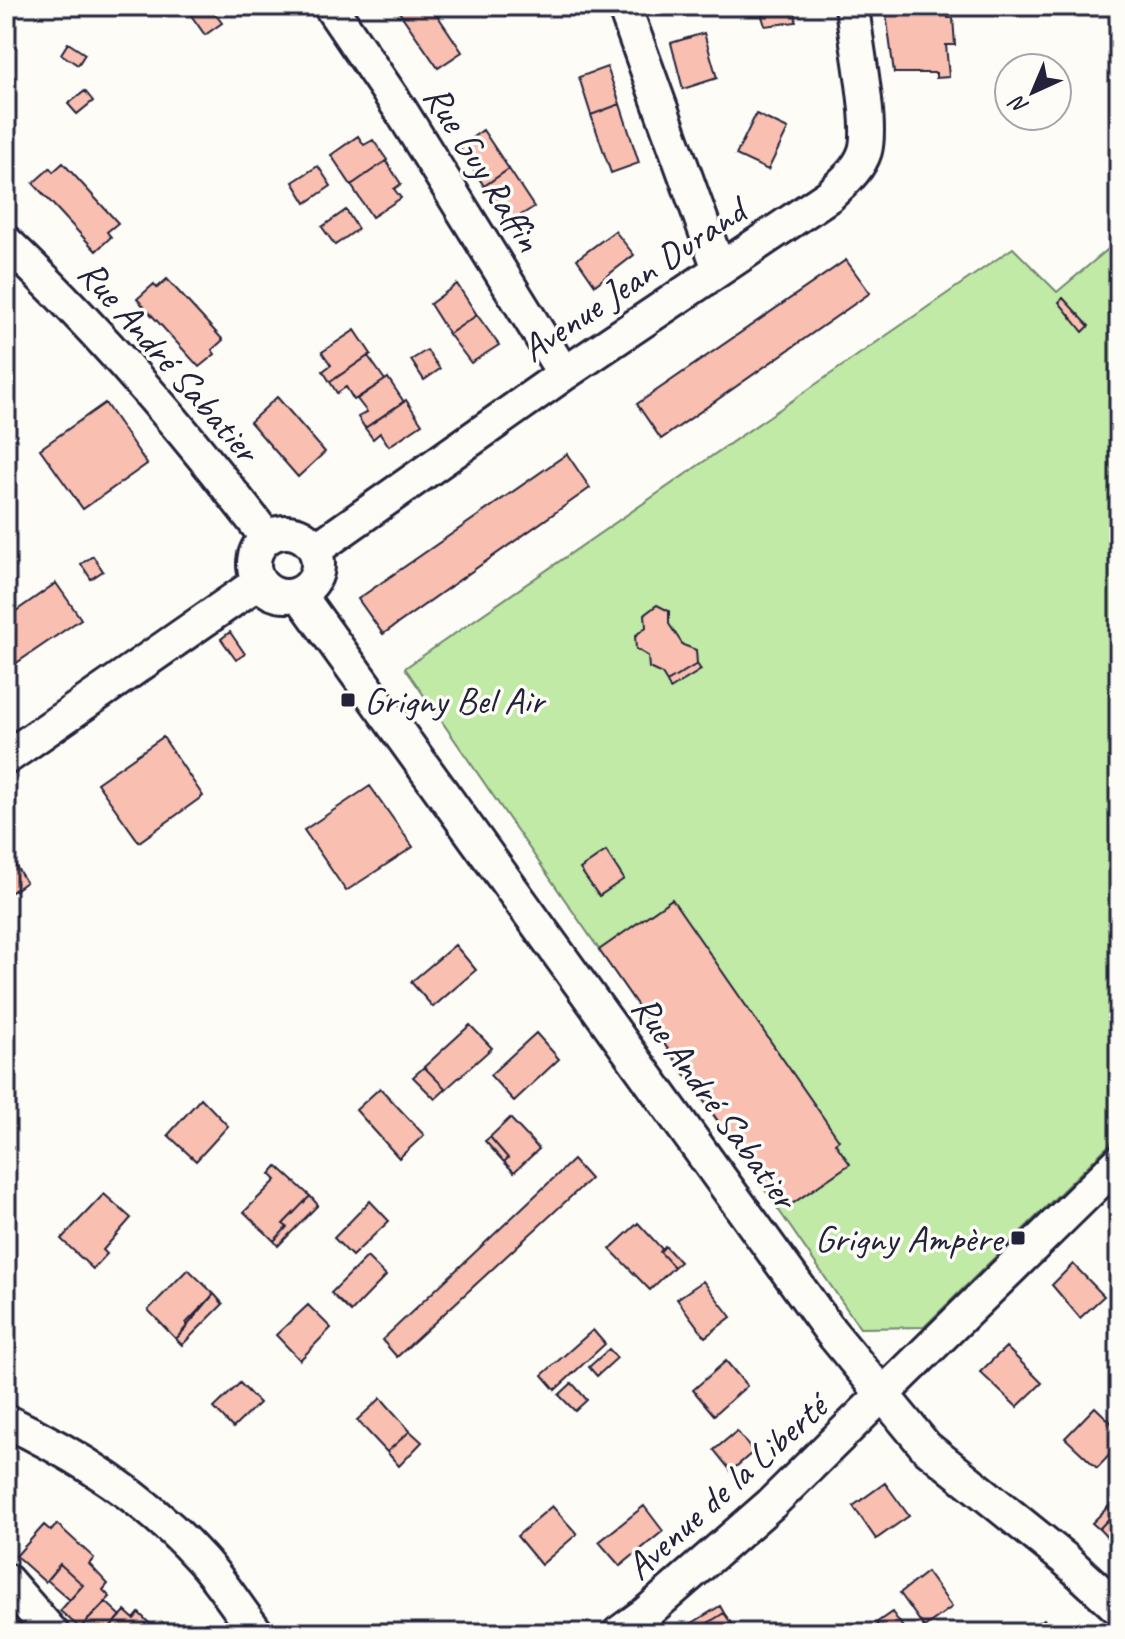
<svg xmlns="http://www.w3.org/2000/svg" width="1125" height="1639" viewBox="0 0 1125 1639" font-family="Caveat,sans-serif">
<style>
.park{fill:#c0eaa6;stroke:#718670;stroke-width:2}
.building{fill:#f9bfb1;stroke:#22223b;stroke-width:2}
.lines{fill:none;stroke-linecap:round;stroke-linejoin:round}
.minor-casing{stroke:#22223b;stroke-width:38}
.minor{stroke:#fdfcf7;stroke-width:32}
.poi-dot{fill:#22223b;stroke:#fdfcf7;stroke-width:3}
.labels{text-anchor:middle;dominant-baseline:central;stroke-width:7;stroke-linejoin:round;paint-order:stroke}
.street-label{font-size:38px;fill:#22223b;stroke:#fdfcf7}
.poi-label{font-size:38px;fill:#22223b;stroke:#fdfcf7;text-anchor:start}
</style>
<rect width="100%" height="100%" fill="#fdfcf7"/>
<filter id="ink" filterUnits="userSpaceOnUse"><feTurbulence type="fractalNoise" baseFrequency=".0125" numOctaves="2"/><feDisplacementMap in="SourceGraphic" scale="16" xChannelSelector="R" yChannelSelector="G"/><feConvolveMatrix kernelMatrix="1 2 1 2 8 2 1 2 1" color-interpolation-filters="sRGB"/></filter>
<g filter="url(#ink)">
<path class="park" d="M1119,240v895l-195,192 -64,1 -455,-660 608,-420 44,44z"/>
<path class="building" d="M195,6h14l13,17 -17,12 -17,-24z
M395,6h36l31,46 -24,16z
M759,6h36l1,16 -31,4z
M885,6h62l1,12h5l2,27h-9l3,32 -13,1v-5h-42z
M704,33l13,45 -34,11 -12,-46z
M68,43l17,11 -7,11 -17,-11z
M607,67l13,37 -29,11 -12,-38z
M85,91l8,10 -16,13 -9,-10z
M620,104l19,59 -28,10 -20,-58z
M756,114l32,15 -20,41 -32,-15z
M483,130l26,39 -25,17 -25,-39z
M358,136l6,9 9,-5 14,20 -36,25 -20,-30z
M386,161l15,23 -7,5 7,9 -29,19 -21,-32z
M63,163l55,60 -11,9 4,5 -15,14 -63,-68 17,-15 3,4z
M318,166l13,20 -25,17 -13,-21z
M509,169l25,38 -26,16 -24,-37z
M346,210l12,19 -23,16 -13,-18z
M615,231l19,24 -39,30 -18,-26z
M846,260l24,33 -209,146 -24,-35z
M167,279l56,61 -11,10 3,4 -16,13 -62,-68 17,-15 3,4z
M457,284l20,31 -28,19 -19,-30z
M1063,298l26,28 -6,6 -24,-30z
M477,315l22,30 -28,18 -22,-29z
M355,330l16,24 -41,28 -7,-11 8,-6 -9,-13z
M427,350l13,19 -16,11 -13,-20z
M368,356l17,24 -31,20 -8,-13 -9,6 -7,-11z
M388,378l16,24 -39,26 -7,-11 9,-5 -10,-13z
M277,397l48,55 -27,25 -48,-55z
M406,400l16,24 -33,22 -9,-13 -7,6 -8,-11z
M105,403l42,61 -64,45 -43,-60z
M567,454l23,34 -207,146 -25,-35z
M93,556l10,15 -12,8 -10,-15z
M56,583l25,36 -75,51v-52z
M657,605l12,6v13l14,21 13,5 1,14 -30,18 -5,-8 -13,-6 -1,-12 -12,-7 -1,-13 11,-9 -1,-13z
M230,632l15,22 -9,6 -15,-21z
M697,664l4,6 -31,19 -3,-7z
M163,737l40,59 -64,46 -42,-59z
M370,786l43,61 -67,44 -42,-61z
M6,851l20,31 -20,14z
M606,851l18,28 -25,17 -19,-27z
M672,899l167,241 -4,3 15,21 -64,44 -15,-21 -5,3 -167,-240z
M455,945l21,25 -43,37 -22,-25z
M470,1025l22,23 -46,41 -22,-22z
M536,1033l23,26 -45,42 -24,-26z
M424,1067l22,22 -11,10 -22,-22z
M380,1088l44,47 -25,23 -43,-48z
M201,1098l27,28 -32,35 -28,-26z
M510,1118l29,31 -25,23 -10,-10 4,-4 -18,-21z
M490,1137l18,21 -4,4 -19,-21z
M573,1160l17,19 -193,178 -15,-17z
M277,1166l33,30 -27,28 4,3 -13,14 -30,-29 32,-32 -6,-6z
M104,1194l27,24 -28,32 4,4 -14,15 -32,-30z
M310,1196l8,9 -40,41 -4,-5 13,-14 -4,-3z
M370,1201l19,20 -37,35 -18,-18z
M638,1223l24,26 -2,3 14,15 -24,23 -40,-41z
M665,1246l15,16 -6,5 -14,-15z
M367,1257l19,19 -35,36 -20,-19z
M1073,1264l31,32 -24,22 -28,-33z
M188,1269l26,25 -38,45 -28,-29z
M703,1281l28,36 -26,20 -28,-38z
M214,1294l9,10 -41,41 -6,-6 12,-13 -2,-3z
M308,1305l23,23 -31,32 -24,-25z
M593,1330l12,14 -50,46 -13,-15z
M1006,1347l36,36 -25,24 -37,-35z
M609,1349l8,9 -20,18 -8,-9z
M726,1361l21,25 -33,29 -21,-25z
M240,1383l19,20 -26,25 -19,-20z
M572,1383l15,17 -12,11 -16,-16z
M381,1398l29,33 -23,21 -30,-32z
M1095,1407l24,23v15l-22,23 -32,-30z
M410,1431l12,11 -23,24 -12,-14z
M737,1431l16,21 -22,19 -17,-21z
M885,1483l24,33 -33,23 -23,-33z
M1119,1496v12l-20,21 -7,-6z
M552,1506l25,28 -36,31 -24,-29z
M644,1506l19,25 -43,35 -21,-24z
M1119,1508v42l-20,-21z
M57,1524l37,34 -5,6 19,20 -5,6 7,7 -30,31 -20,-17 23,-26 -23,-21 -15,18 -29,-26 28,-31 7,6z
M60,1564l23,21 -13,15 -23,-20z
M927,1572l25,35 -28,20 -24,-34z
M106,1602l15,14 -16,17h-20l-5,-5z
M720,1606l4,7 -31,19 -4,-7z
M125,1611l9,8 5,-6 17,17 6,-8 12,11h-69z
M892,1612l13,18 -22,3 -7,-10z
M724,1613l14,20h-47l2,-1z
M1044,1619l8,14h-32z"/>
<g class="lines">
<defs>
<path id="minor" d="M330,6l70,103 164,265
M624,6l95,263
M6,242c96,91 181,191 261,296
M254 564a32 32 0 1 1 64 0a32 32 0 1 1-64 0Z
M316,549l248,-175 266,-179c13,-13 29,-25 35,-44 8,-27 -10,-113 -13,-145
M299,594l532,738 95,115 139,112 54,50
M6,758l253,-176
M6,1421c72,34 142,79 195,138 21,23 37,50 56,74
M6,1580l46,53
M619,1633l26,-19 126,-110 348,-342"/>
</defs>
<use href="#minor" class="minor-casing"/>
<use href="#minor" class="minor"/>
</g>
</g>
<g class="poi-dot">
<rect x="340" y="692" width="16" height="16" rx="4"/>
<rect x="1010" y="1230" width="16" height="16" rx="4"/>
</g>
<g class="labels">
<g class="street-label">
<text transform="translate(483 168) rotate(58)">Rue Guy Raffin</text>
<text transform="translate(633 280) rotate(-34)">Avenue Jean Durand</text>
<text transform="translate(169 361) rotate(49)">Rue André Sabatier</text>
<text transform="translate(715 1102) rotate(54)">Rue André Sabatier</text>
<text transform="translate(726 1487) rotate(-42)">Avenue de la Liberté</text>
</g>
<g class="poi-label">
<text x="364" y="700">Grigny Bel Air</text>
<text x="1002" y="1238" text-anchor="end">Grigny Ampère</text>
</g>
</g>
<rect width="1125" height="1639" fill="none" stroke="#fdfcf7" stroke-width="32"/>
<rect x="16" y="16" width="1093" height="1607" fill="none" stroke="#22223b" stroke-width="3" filter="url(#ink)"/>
<g transform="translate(1033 92) rotate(224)"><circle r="38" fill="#fdfcf7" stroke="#a5a5ac" stroke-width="2"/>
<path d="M0-6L14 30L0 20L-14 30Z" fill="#22223b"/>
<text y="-12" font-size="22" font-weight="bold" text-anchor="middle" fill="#22223b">N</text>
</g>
</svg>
